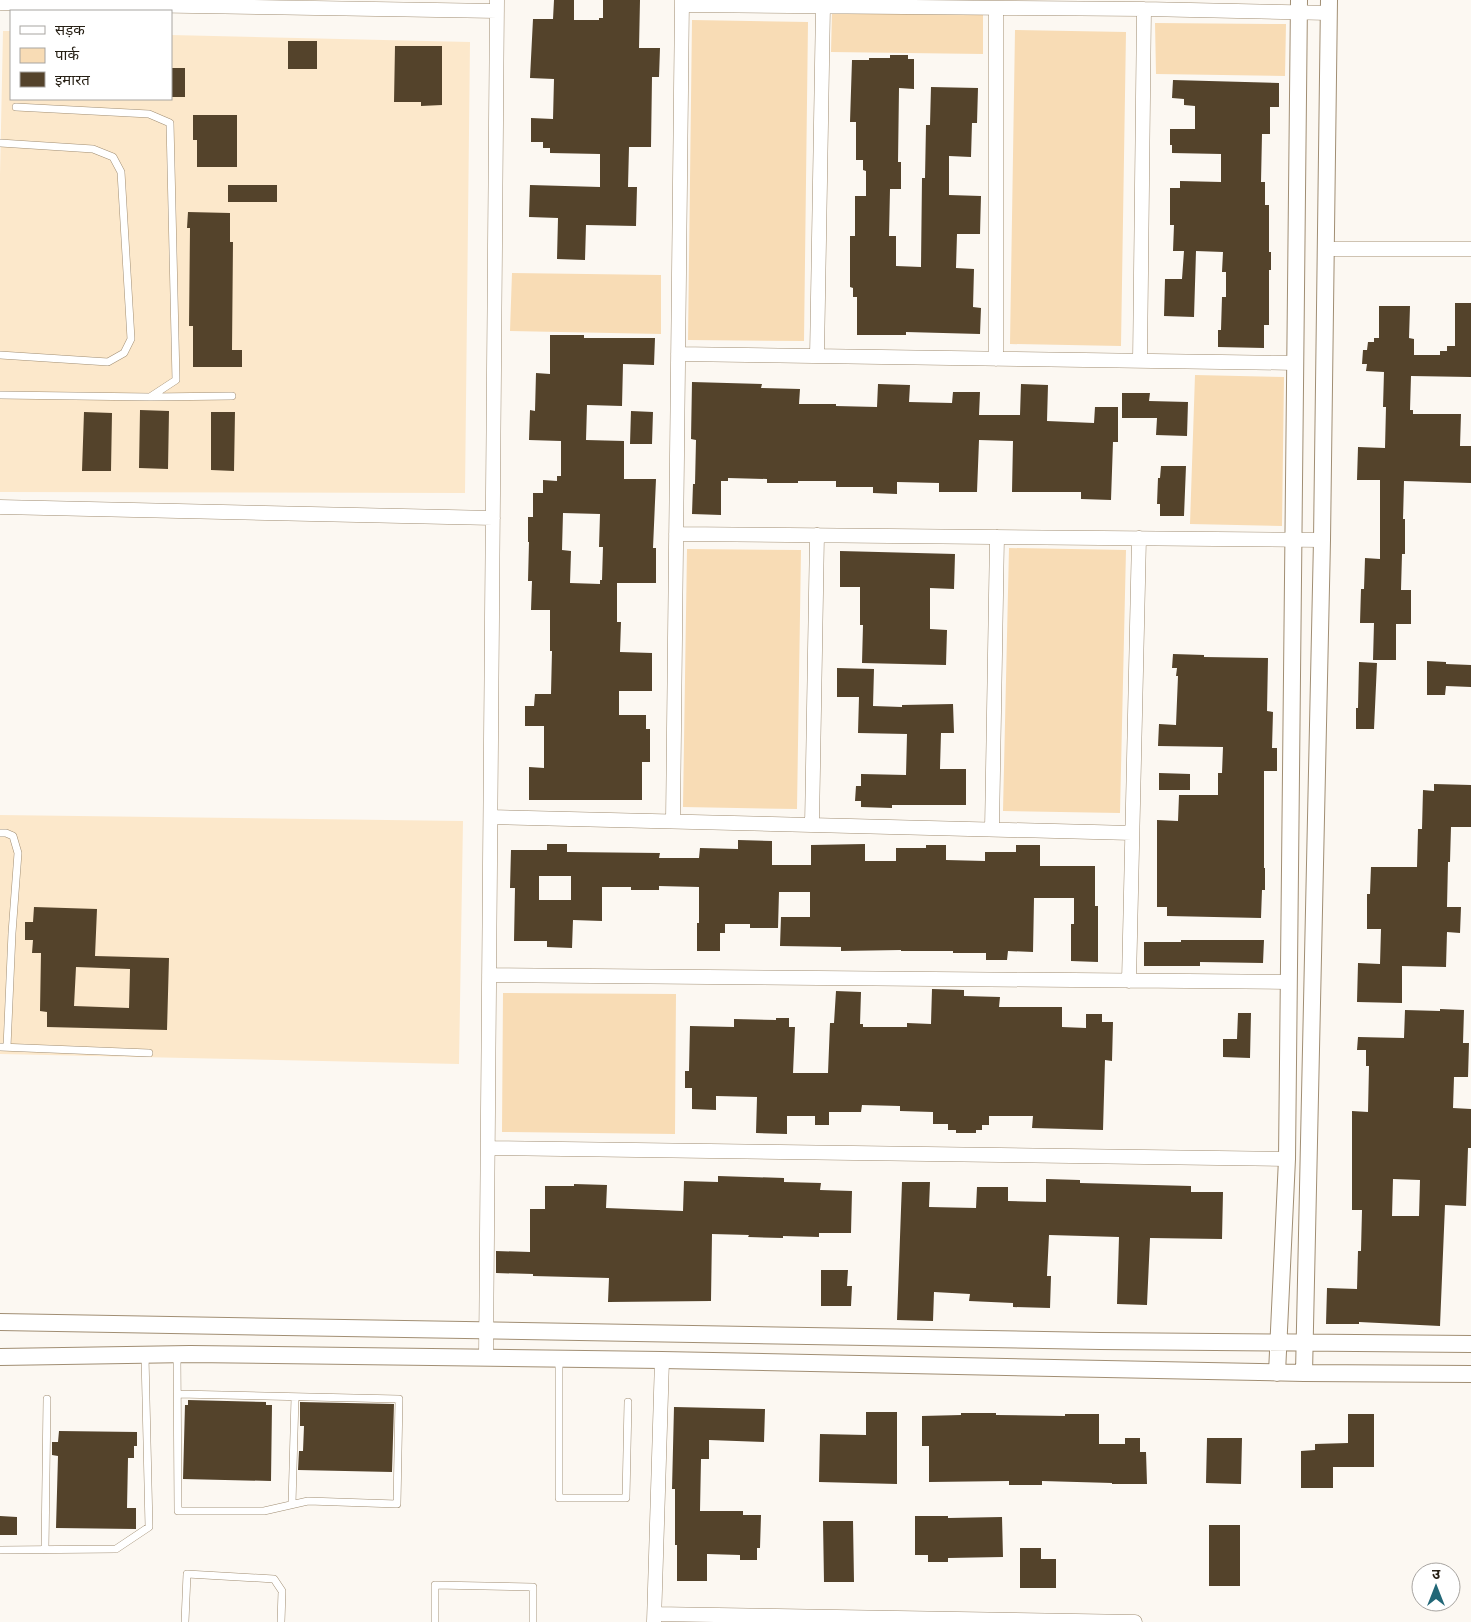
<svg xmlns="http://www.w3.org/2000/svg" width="1471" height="1622" viewBox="0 0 1471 1622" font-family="Montserrat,'Noto Sans Devanagari',sans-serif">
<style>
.built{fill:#fce8cb}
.green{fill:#f8dcb5}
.building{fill:#54432b;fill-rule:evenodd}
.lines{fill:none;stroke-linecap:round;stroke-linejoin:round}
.service-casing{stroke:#a18e73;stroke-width:8}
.minor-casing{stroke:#a18e73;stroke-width:15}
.tertiary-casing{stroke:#a18e73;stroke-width:18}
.service{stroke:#fff;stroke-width:7}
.minor{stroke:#fff;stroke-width:14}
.tertiary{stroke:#fff;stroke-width:16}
</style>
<rect width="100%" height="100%" fill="#fcf8f2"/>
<path class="built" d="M3,31h8v68h160v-64l299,7 -5,451 -465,-1v-317z
M0,815l463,6 -4,243 -459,-10z"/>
<path class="green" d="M832,12l151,1v41l-152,-2z
M692,20l116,2 -4,319 -116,-1z
M1155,23l131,1 -1,52 -129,-2z
M1015,30l111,2 -5,314 -111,-2z
M512,273l149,2v59l-151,-3z
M1195,375l89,2 -2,149 -92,-2z
M1009,548l117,2 -6,263 -117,-2z
M687,549l114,1 -4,259 -114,-2z
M503,993l173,1 -1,140 -173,-2z"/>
<path class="building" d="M554,0h20v20h25v-2h4v-18h37l-1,48h21l-1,29h-7l-1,70h-22l-1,40h9l-1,39 -50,-1 -1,35 -28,-1 1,-41 -29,-1 1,-32 70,2v-33l-50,-1v-5h-7v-6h-12v-24l22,1 1,-40 -24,-1 3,-59h20z
M288,41h29v28h-29z
M395,46h47v59l-21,1v-4h-27z
M890,55h18v4h6v30l-15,-1 -1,74h3v27h-11l-1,47h7v30l25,1 1,-89h3l1,-53h4l1,-38 47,1 -1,35h-5l-1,34 -22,-1v39l32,1 -1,38h-23l-1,34 18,1 -1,38 8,1 -1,26 -74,-2v3h-49v-38h-4v-9l-3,-1v-51h5v-40h11v-25l-3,-1v-10h-7v-38h-6l2,-62h17v-2h21z
M171,68h14v29h-14z
M1173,80l106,3v24h-9v27h-8l-1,48h4v23h4v47h2v18h-2v55h-5v23l-46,-1v-17h3l1,-33h4v-25h-4l1,-20 -27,-1 -2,66 -30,-1 1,-37h17l2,-28h-11l1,-26h-4v-37h10v-7l41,1v-28l-49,-1v-8h-2v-16h25v-23l-11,-1v-6l-12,-1z
M193,115h44v52h-40v-27h-4z
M228,185h49v17h-49z
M188,212l42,1v29h3l-1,108h10v17h-49v-41h-4l1,-98h-3z
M1455,303h16v74l-60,-1 -1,34h3v4h48l-1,32h11v37l-67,-2 -1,38h2v35h-3l-1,36h10v34h-15v36h-23l1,-37h-14l1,-34h3l1,-31 15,1v-79h-23l1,-33 27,1 1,-41h-3l1,-35 -18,-1 1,-7h-5l1,-14h4l1,-8h6v-4h5v-32h31l-1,32 5,1v16h26v-4h7v-5h8z
M550,335h34v3h71l-1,27 -31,-1 -1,42 -35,-1 -1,35 38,1v38h32l-3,69h3v35h-39v39h4l-1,30 32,1v38h-33v24h27v14h4v33h-8v38h-113v-33l15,1v-42h-19v-20h9l1,-12h16l1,-43h-2v-41h-19l1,-29h-4l1,-39h-1v-25h5v-24h10v-13l14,1v-5h4v-35l-32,-1 1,-30 5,1 1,-38 14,1zM563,513l37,1 -1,33h4l-1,33h-2v4l-30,-1 1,-32 -9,-1z
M692,382l70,2 -1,4 39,1 -1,15h37v2l41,1 1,-23 32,1 -1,17 43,1 1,-11h27l-1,23h41l1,-31 27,1 -1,36 47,2 1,-16h23v35h-5l-2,58 -30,-1v-7h-69l1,-51 -34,-1 -2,52h-38v-9l-42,-1v12l-24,-1v-6h-37v-6h-38v2h-31v-4l-39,-1v3h-7v34l-29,-1 1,-30h2l1,-44 -5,-1z
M1122,393h28l-1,8 39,1 -1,34 -31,-1 1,-17h-35z
M140,410l29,1 -1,58 -29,-1z
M631,411l22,1 -1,32h-22z
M84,412l28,1 -1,58h-29z
M211,412h24l-1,59 -23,-1z
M1161,466h25l-2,50h-24v-12h-3l1,-26h2z
M840,551l115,3 -1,35 -24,-1v41l17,1 -1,35 -84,-2 1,-38h-3v-38h-20z
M1173,654l31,1v2l64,1 -1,53 6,1 -1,36h5v23h-13v97h1v22h-3l-1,28 -94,-2v-9h-10v-87l21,1 1,-26h39v-22h4l1,-26 -65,-1 1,-22 17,1 2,-49h-2l1,-8h-5z
M1427,661l19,1v2l25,1v22l-25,-1 -1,9h-18z
M1359,662l18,1 -3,66h-18v-21h2z
M837,668l37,1 -1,37 29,1v-2l51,-1 1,29h-13l-1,36h26v36h-74v3l-31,-1v-6h-6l1,-15h5v-12l45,1 1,-41 -49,-1 1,-36h-22z
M1159,773l31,1v16h-31z
M1434,784l37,1v42h-20l-1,35h-2l-1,45h14l-1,26 -13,-1 -1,35 -44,-1v37l-45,-1 1,-39 22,1 1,-35h-14v-35h3l1,-27h46l1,-38h4l1,-39 11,1z
M738,840l34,1v24h39v-20l54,-1v17h31v-13h30v-3h20v15l39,1v-9h31v-7h24v21h55v40h3v56l-27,-1v-37h3v-26h-40l-1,54 -25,-1 -1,9h-21v-7h-33v-2h-52v-1l-60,1v-4l-61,-1 1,-29h29v-25h-31l-1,36h-28v-4h-25v9h-5v18h-23v-28h2v-36l-40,-1v4h-28v-3h-29v34l-29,-1 -1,28 -25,-1v-6h-33l1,-53h-5l1,-38h36v-6h20v8l93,1 -1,5h40l1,-10 38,1zM539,876h32v24h-32z
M34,907l63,2 -2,47 74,2 -2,72 -120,-3v-15l-7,-1 1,-58h-9l1,-13h-8v-18h8zM76,967l54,2 -1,39 -55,-2z
M1181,940h83l-1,23 -63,-1v4h-56v-24h37z
M932,989l32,1v6l36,1 -1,10h63v20l24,1v-14h16v8h11l-1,39 -7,-1 -2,70 -71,-2 1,-12h-44v9h-7v5h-6v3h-20v-3h-8v-6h-15v-12l-33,-1v-5l-38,-1 -1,7h-32v13h-14v-9h-28v18l-31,-1 1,-36 -41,-1v14l-24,-1v-21h-7v-17h4l1,-45 44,1v-8l42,1v-2h13v9h6l-2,46h35l2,-50h4l2,-32 25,1 -1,32h3v3h44v-4l24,1z
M1440,1009l24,1 -1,33h6l-1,34h-14l-1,31 18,1v39h-3l-2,58 -21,-1 -5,121 -81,-4v2h-33l1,-36 30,1 1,-38h3l1,-41h-10v-99l16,1 1,-46h-3v-16h-9l1,-13 46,1 1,-28 35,1zM1393,1179l27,1 -1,36h-27z
M1238,1013h13l-1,45 -27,-1v-18h14z
M718,1176l66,2v4l37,1 -1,7 32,1 -1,42h-32v4l-36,-1v2l-35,-1 1,-2 -37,-1 -1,67 -103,1 1,-24 -76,-2v-2l-37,-1v-22l34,1v-43h15v-23h29v-2l33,1 -1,23 77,3 1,-30 34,1z
M1046,1179l34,1v3l111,3v6h32l-1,47 -72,-1 -3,67 -30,-1 2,-67 -70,-2 -2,41h4l-1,32 -37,-1v-4l-44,-2 1,-7 -36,-2 -1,29 -36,-1 5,-138h28l-1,25 47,1 1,-21h31v14l38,1z
M821,1270h27l-1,16h5l-1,20h-30z
M188,1400l78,2v3h6l-1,76 -88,-2 2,-74h3z
M300,1402l94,2 -2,68 -94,-2 1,-19h4l1,-25h-4z
M674,1407l91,2 -1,33 -55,-2v19h-8l-1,52h43v4h18l-1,33h-3v12h-17v-5l-33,-1v27h-30v-36h-2v-56h-3z
M866,1412h31v72l-78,-2 1,-48 46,1z
M961,1413h35v2l69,1v-2h34v30h26v-6h15v14h6l1,32h-35v-1l-70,-2v4h-33v-4l-80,1v-36h-7v-30l39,-1z
M1348,1414h26v53h-41v21h-32v-37l14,-1v-6l33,-1z
M59,1431l78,1v14h-3v12h-6l-1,50h9v21l-80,-1 2,-72 -6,-1v-13h6z
M1207,1438h35l-1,46 -35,-1z
M0,1516l17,1v18h-17z
M915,1516h33v2l54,-1 1,40 -55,1v4h-20v-7h-13z
M823,1521h30l1,61h-30z
M1209,1525h31v61h-31z
M1020,1548h21v11h15v29h-36z"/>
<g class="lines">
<defs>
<path id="service" d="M0,143l93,6 20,8 8,15 10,167 -7,14 -16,9 -108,-7
M0,395l150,2 26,-17 -6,-257 -21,-9 -133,-7
M151,397l81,-1
M0,833h6l7,3 5,17 -6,80 -5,114
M0,1047l149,6
M177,1354l1,157h86l44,-10 89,3 2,-105 -221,-5
M559,1359v139h67l2,-96
M292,1504l3,-107
M0,1550l116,-1 33,-22 -4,-171
M45,1550l2,-151
M185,1622l2,-48 87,5 8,12 -1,31
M435,1622v-37l98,2v35"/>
<path id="minor" d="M0,3l497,8
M682,5l462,4 185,4
M996,8v351
M1326,249h145
M678,354l618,9
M817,356l6,-350
M1140,361l4,-352
M0,507l493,11
M676,534l646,6
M491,817l641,16
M673,821l9,-821
M812,825l5,-290
M992,829l5,-292
M489,975l799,7
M1129,981l10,-443
M488,1148l799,11
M486,1358l11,-1358
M655,1614l480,8
M654,1622l8,-262"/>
<path id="tertiary" d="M0,1322l1100,19 371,3
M0,1357l190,-3 472,6 642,13 167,1
M1277,1373l10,-214 12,-1159
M1304,1373l18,-833 7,-540"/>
</defs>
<use href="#service" class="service-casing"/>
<use href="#minor" class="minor-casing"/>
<use href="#tertiary" class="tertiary-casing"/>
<use href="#service" class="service"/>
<use href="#minor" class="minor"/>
<use href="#tertiary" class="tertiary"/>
</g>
<rect x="10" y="10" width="162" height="90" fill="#ffffff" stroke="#a8a5a1"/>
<rect x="20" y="26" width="25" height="8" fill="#ffffff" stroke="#a8a5a1"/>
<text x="55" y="35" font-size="15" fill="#261f14">सड़क</text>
<rect x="20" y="48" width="25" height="15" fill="#f8dcb5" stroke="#a8a5a1"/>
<text x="55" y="60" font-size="15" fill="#261f14">पार्क</text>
<rect x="20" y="72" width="25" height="15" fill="#54432b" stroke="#a8a5a1"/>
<text x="55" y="85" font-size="15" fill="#261f14">इमारत</text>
<g transform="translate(1436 1587)"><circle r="24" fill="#ffffff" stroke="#a8a5a1"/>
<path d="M0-4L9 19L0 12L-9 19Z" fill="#226777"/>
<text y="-8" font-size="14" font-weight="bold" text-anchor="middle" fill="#261f14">उ</text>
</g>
</svg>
